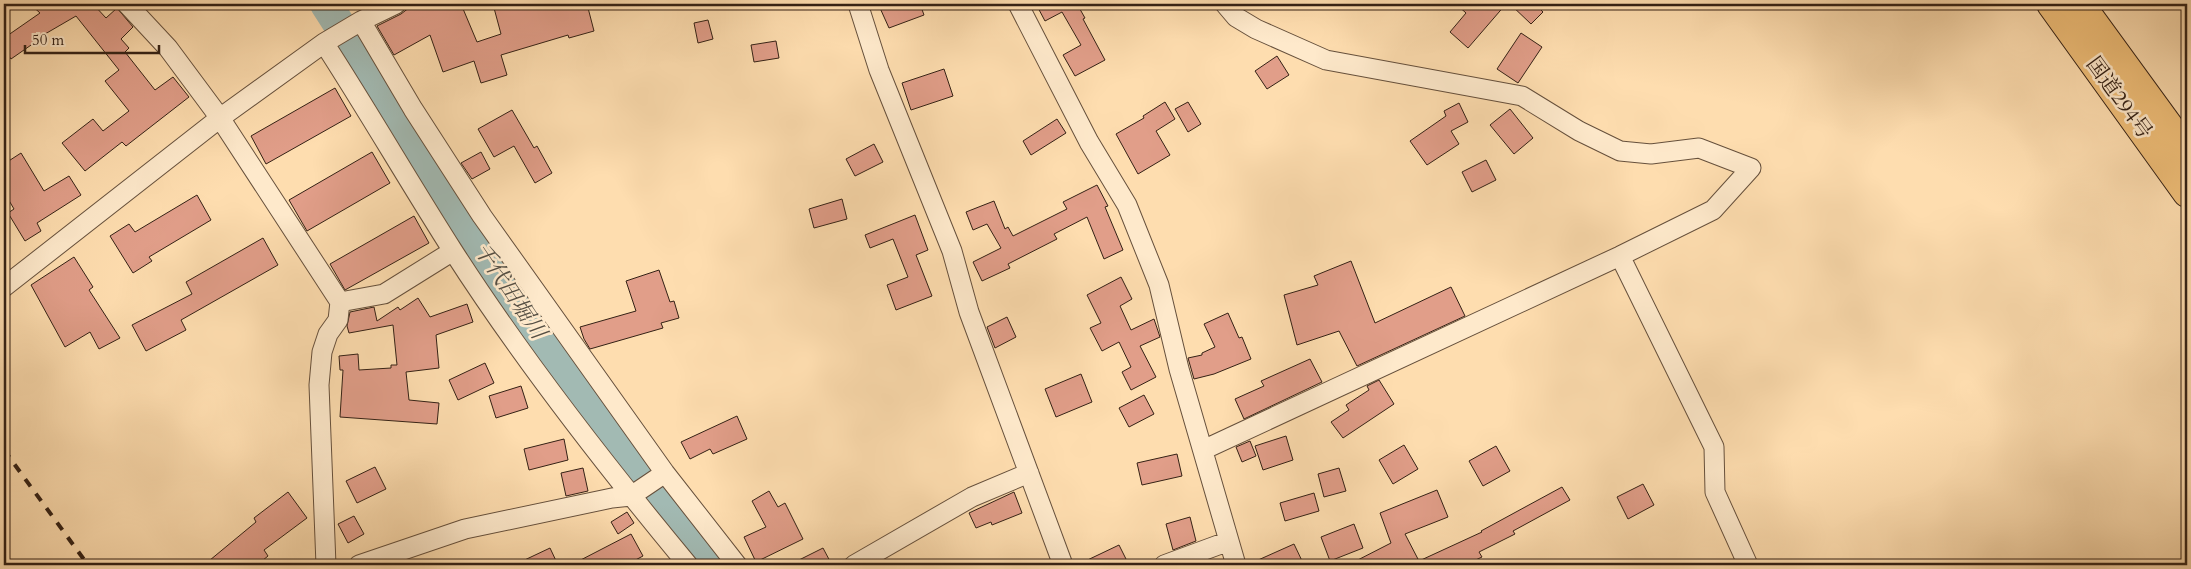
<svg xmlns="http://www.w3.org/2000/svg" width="2191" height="569" viewBox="0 0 2191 569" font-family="Cardo,'Noto Serif JP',serif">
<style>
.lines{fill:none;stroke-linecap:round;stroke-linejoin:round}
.river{stroke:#a2bab3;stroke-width:32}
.building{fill:#e19e89;stroke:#342115}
.minor-casing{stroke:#66503c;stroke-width:21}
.trunk-casing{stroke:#342115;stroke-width:30}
.minor{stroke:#fee9cb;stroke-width:19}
.trunk{stroke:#efbe78;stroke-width:28}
.rail{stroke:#342115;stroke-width:4;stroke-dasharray:9 9;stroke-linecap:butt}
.labels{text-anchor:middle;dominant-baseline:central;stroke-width:5;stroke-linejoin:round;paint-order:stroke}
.street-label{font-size:21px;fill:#342115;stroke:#fee9cb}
.water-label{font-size:22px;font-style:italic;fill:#554f44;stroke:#fee9cb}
</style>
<rect width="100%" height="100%" fill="#feddaf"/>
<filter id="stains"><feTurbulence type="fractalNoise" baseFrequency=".004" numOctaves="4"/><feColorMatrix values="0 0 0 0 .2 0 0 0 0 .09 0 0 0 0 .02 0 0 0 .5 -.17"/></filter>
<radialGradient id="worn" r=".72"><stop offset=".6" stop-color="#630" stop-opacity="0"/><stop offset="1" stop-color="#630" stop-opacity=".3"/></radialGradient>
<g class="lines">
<path class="river" d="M326,4l75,117 38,65 104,155 108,147 63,77"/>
</g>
<path class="building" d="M30,4h66l-2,1 12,13 11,-10 16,19 -12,12 8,9 -4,4 30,38 18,-13 16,20 -63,49 -4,-4 -37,29 -23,-28 31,-24 10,12 26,-20 -24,-30 14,-11 -43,-54 -43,25 1,2 -23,16 -7,-10v-11l36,-25z
M414,4l4,5 12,-5h31l16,38 24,-8 -7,-26 15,-4h78l7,27 -25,7 -1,-3 -67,20 6,20 -26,8 -7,-22 -31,11 -13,-37 -36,20 -17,-29 24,-12z
M890,4h30l4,11 -35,13 -9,-20z
M1036,4h41l8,14 -2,1 22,41 -30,16 -12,-21 18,-10 -19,-33 -17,9z
M1456,4h50l-38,44 -18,-16 16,-19z
M1510,4h25l8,8 -12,12z
M708,20l5,19 -15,4 -4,-20z
M1521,33l21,14 -24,36 -21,-14z
M776,41l3,17 -25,4 -3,-17z
M1277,56l12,19 -22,14 -12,-18z
M944,69l9,27 -42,14 -9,-27z
M335,88l16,28 -85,48 -15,-28z
M1165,102l10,17 -19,12 14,24 -32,19 -22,-40 28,-16 -1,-2z
M1188,102l13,22 -13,8 -13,-23z
M1459,103l9,19 -17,9 8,13 -32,21 -17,-24 36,-25 -2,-5z
M1510,109l23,29 -19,16 -24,-29z
M512,110l22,38 3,-2 15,27 -17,10 -21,-37 -20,11 -16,-28z
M1057,119l9,14 -35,22 -8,-14z
M874,144l9,18 -28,14 -9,-17z
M372,152l18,31 -83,48 -18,-31z
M481,152l9,17 -18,10 -11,-16z
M21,153l23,38 25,-15 12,19 -44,28 4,8 -16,10 -17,-28 6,-4 -10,-17v-28z
M1486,160l10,20 -24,12 -10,-20z
M1097,185l11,21 -3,1 18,43 -19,9 -17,-42 -33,17 3,5 -49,25 2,4 -28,13 -9,-19 28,-14 -14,-24 -14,6 -7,-18 28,-11 11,28 3,-2 5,9 54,-27 -4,-7z
M197,195l14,25 -62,37 3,4 -19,12 -23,-37 19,-12 6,8z
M842,199l5,20 -33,9 -5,-19z
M915,215l13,35 -12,5 16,41 -36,14 -9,-25 21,-8 -15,-38 -23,9 -5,-13z
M414,216l15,27 -84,47 -15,-26z
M263,238l15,27 -97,55 5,10 -40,21 -14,-26 60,-31 -6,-12z
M74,257l19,30 -4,3 31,48 -21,11 -9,-17 -25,15 -34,-62z
M1351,261l24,62 76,-36 14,29 -108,50 -18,-35 -42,14 -13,-50 34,-10 -4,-9z
M659,270l11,32 4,-1 5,17 -18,5 2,5 -73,21 -6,-10 -4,-12 56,-16 -10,-30z
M1121,277l11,22 -12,7 11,24 23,-11 6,18 -20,9 16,31 -25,13 -9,-18 9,-5 -12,-25 -17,9 -12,-23 11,-5 -14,-28z
M418,298l12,19 37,-13 6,18 -37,13 3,33 -33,4 3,28 30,3 -2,21 -97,-7 3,-47h-3l-1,-14 19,-2 1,16 32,-2v-3h6l-4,-40 -44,8 -2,-7 3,-14 24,-5 3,14 21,-14 2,3z
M1228,313l11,25 3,-1 9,22 -37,15 -20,5 -6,-21 14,-3v-2l13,-6 -11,-23z
M1007,317l9,20 -21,11 -8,-21z
M1310,359l12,23 -78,37 -9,-20 29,-13 -3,-5z
M485,363l9,20 -36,17 -9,-20z
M1081,374l11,28 -36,15 -11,-28z
M1379,380l15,24 -51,34 -12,-16 18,-12 -3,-5 23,-15 -2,-4z
M521,386l7,22 -32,10 -7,-22z
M1144,395l10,19 -25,13 -10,-19z
M737,416l10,23 -34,15 -3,-5 -20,10 -9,-17z
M1286,436l7,24 -30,10 -8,-24z
M564,439l4,21 -39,10 -5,-21z
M1250,441l6,15 -14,6 -6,-15z
M1404,445l14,24 -25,15 -14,-24z
M1496,446l14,25 -27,15 -14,-25z
M1177,454l5,22 -40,9 -5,-22z
M375,467l11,22 -29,14 -11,-22z
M583,468l5,23 -22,5 -5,-23z
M1339,468l7,23 -22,6 -6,-23z
M1643,484l11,21 -26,14 -11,-22z
M1562,487l8,13 -57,31 2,3 -36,18 3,5 -17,8h-117l43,-22 -11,-30 57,-23 11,27 -43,17 14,27 63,-29 -1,-1z
M769,491l9,16 7,-4 18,36 -47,23 -12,-25 22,-10 -14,-26z
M288,492l19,26 -43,32 4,6 -11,9h-53l52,-43 -2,-4z
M1014,492l8,21 -30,12 -1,-3 -15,6 -7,-15z
M1314,493l5,18 -34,10 -5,-18z
M627,512l7,11 -16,11 -7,-12z
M354,516l10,18 -16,9 -10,-19z
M1190,517l6,24 -23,9 -7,-26z
M1354,524l9,24 -33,13 -9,-24z
M631,534l12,22 -17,9h-55z
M1294,544l10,21h-57z
M1119,545l10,20h-52z
M550,548l8,17h-44z
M823,548l9,17h-43z"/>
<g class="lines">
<defs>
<path id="minor" d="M127,4l41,44 52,70 120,184 44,-8 69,-43
M858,4l21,66 73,181 17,61 94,253
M1018,4l71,138 38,63 32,80 20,84 57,196
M361,21l52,88 69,107 183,257 72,92
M324,43c44,68 85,139 129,208 70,109 152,214 235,314
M1620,256l94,191 1,45 33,73
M4,287l216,-169 104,-75 37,-22 35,-17
M1203,450l417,-194 93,-46 38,-42 -52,-20 -48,6 -31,-3 -41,-20 -57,-35 -196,-36 -70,-31 -20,-12 -11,-13
M326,565l-7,-180 3,-33 6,-18 10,-14 2,-18
M359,565l106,-36 147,-31 19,-2 34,-23
M854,565l118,-68 57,-24
M1164,565l65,-24"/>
<path id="trunk" d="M2051,4l136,189
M2080,4l107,147"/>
</defs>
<use href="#minor" class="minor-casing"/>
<use href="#trunk" class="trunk-casing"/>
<use href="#minor" class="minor"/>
<use href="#trunk" class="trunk"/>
<path class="rail" d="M4,450l84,115"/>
</g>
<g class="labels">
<g class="street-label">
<text transform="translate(2119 98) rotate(54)">国道294号</text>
</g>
<g class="water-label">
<text transform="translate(510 291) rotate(56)">千代田堀川</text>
</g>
</g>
<rect width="2191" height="569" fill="none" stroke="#feddaf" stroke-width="20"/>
<rect x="5" y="5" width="2181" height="559" fill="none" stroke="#342115" stroke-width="2.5"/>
<rect x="10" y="10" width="2171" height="549" fill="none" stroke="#342115"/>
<path d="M25 45v8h134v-8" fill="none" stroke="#342115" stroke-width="2.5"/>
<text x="32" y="45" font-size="15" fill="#342115" stroke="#fee9cb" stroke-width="4" paint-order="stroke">50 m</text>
<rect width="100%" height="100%" filter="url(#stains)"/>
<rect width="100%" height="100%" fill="url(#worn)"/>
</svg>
